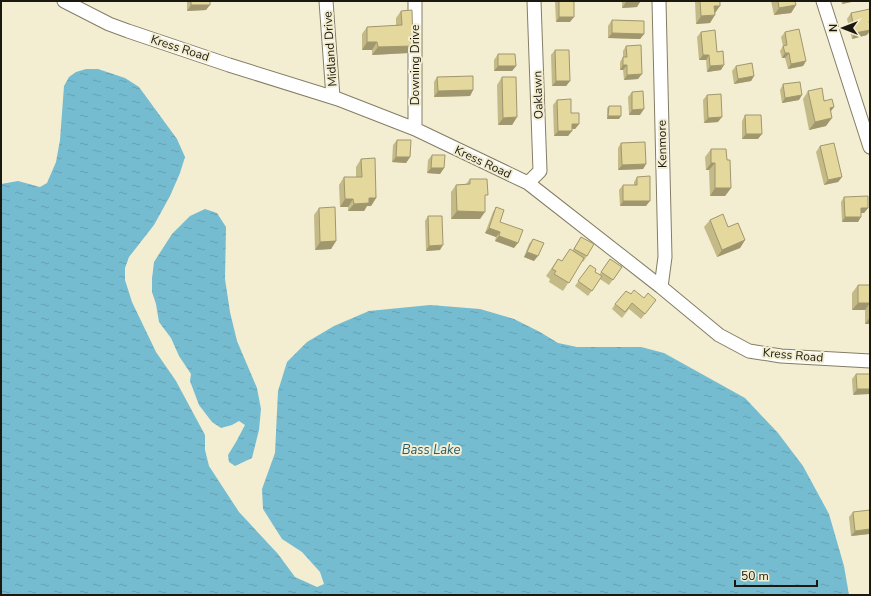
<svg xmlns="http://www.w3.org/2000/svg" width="871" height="596" viewBox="0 0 871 596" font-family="'Nunito Sans',sans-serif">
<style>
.water{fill:url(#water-ripples)}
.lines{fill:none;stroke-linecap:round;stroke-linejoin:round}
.minor-casing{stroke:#837e65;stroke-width:15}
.minor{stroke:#fff;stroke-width:13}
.wall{fill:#c4ba87}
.shaded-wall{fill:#a0976e}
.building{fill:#e4d89d;stroke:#a0976e}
.labels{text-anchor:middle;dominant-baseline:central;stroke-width:4;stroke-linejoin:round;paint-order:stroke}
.street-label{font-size:12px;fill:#1b190f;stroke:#f3edd1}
.water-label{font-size:13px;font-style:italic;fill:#255e6e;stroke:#f3edd1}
</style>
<defs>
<pattern id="water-ripples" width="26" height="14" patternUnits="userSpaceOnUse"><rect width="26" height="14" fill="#75bcd1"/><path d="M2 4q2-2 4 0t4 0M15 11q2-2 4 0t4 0" fill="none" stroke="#65a1b2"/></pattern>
</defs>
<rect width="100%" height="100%" fill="#f3edd1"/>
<path class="water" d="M86,69h12l27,9 14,9 38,52 8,18 -5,16 -10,23 -16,29 -25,32 -4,11v12l7,22 24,50 20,29 29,54v15l4,16 30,46 39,42 17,23 22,10 7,-3 -4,-12 -18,-20 -20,-13 -19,-30 -1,-20 13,-36 3,-62 9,-29 20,-20 27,-16 35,-15 61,-6 50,4 34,10 26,13 18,11 19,4h64l23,6 81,45 33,35 25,33 26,48 15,52 5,29h-848v-411l17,-3 22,6 7,-4 9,-21 4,-22 4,-54 5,-9 7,-5z
M205,209l12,4 9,14 -1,52 5,33 7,29 20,47 4,21 -2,21 -7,28 -17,8 -6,-4 -1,-7 8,-13 9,-17 -6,-4 -7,4 -11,3 -9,-6 -13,-17 -9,-24 1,-7 -12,-18 -8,-18 -12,-16 -3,-18 -4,-12v-13l2,-17 18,-28 18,-18z"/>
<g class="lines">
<defs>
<path id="minor" d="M64,1l45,23 19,7 101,34 109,34 77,30 113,54 133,104 58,48 30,16 32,5 89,5
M326,1l7,96
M415,1v128
M659,1l6,256 -4,30
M823,1l47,146
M528,183l12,-12 -6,-170"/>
</defs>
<use href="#minor" class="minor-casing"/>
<use href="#minor" class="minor"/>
</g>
<path class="wall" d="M187,1h23l-4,9 -19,1z
M555,1h19l-4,21h-14z
M622,1h18l-3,6 -15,1z
M695,1h25l-5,12 -5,10 -14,1z
M771,1h24l1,4 -5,8 -17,2z
M841,1h15l-14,3z
M401,11l7,42 -36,2v-5h-10v-16l5,-7 29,-1v-8z
M851,13l16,22 -15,4 -5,-20z
M612,20l32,14 -4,5 -32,-1v-12z
M701,32l16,20 4,18 -14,2 -1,-12h-7l-2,-23z
M785,32l21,29 -3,5 -15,3 -3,-11h-3l-2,-7 3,-5 -2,-9z
M626,46l12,33 -14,1 -1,-10h-3v-8l3,-5v-6z
M555,50l15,31 -4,5h-14l-1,-31z
M498,54l18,12 -4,5h-18v-11z
M736,66l18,10 -3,5 -17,3 -2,-13z
M437,77l36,13 -3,6 -36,1v-15z
M502,77l15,40 -5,8h-14l-1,-40z
M783,84l16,16 -17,3 -2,-13z
M808,91l26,16 -4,5 -4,14 -17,4 -6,-31z
M632,92l8,23h-11l-1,-18z
M707,95l11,27 -14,1 -1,-23z
M557,100l14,13 8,11 -4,5h-3l-4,7h-14l-1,-31z
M609,106l10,13h-12v-11z
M745,115l13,24h-16v-18z
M397,140l13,17 -4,6 -14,-1 1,-17z
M621,143l25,21 -3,5 -25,1v-22z
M820,146l22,31 -4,5 -14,3 -8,-33z
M711,149l16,11 4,28 -6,8h-15l-1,-26h-3l-1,-13z
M432,155l12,13 -4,6 -13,-1 1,-13z
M361,159l15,39 -5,8h-4l-3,5h-16v-4h-8l-1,-22 5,-8h12v-10z
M637,177l9,29h-26l-1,-16 4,-5h11v-3z
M470,179l15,20 -5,20h-29v-27l5,-7 10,-1z
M844,197l24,11 -4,5h-3l-3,9h-16l-1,-20z
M496,207l4,15 14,26 -19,-7 1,-4 -11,-4 8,-21z
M319,208l17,33 -5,8 -16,1 -1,-35z
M428,216l12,34 -14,1 -1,-30z
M710,220l18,7 17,13 -5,8 -23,9 -13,-30z
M581,237l6,19 -4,6 -1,-1 -19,30 -14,-9 1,-3 -4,-3 12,-17 4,2 8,-12 2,2z
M533,239l1,22 -10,-4 5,-13z
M610,259l12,8 -13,18 -9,-6 -12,17 -13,-10 15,-21 5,7 4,3z
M858,285h12v39h-5v-14h-13v-17z
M631,294l13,4 12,2 -15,19 -12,-10 -7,9 -10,-9 3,-5z
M856,374h14l-17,21 -1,-16z
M853,512l16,22 -18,2 -2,-19z"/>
<path class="shaded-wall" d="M844,1h12l-14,3z
M626,2h14l-3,5 -15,1z
M191,5h19l-4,5 -19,1z
M796,5l-5,8 -17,2 5,-7z
M714,6h6l-5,7z
M715,15l-5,8 -14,1 5,-8z
M559,17h15l-4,5h-14z
M870,30v1l-3,4 -15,4 3,-6z
M612,33l32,1 -4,5 -32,-1z
M367,42h10l-5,8h-10z
M413,46l-5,7 -36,2 6,-8z
M785,53h4l-4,5h-3z
M703,55h6l-3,5h-7z
M806,61l-3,5 -15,3 3,-5z
M623,65h4l-4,5h-3z
M724,65l-3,5 -14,2 3,-6z
M498,66h18l-4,5h-18z
M642,74l-4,5 -14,1 3,-5z
M754,76l-3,5 -17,3 4,-5z
M556,81h14l-4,5h-14z
M473,90l-3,6 -36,1 4,-6z
M802,95l-3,5 -17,3 3,-5z
M834,107l-6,8 2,-7z
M644,109l-4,6h-11l3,-5z
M608,116h13l-2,3h-12z
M517,117l-5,8h-14l5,-7z
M722,117l-4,5 -14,1 4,-5z
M832,118l-6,8 -17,4 6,-8z
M572,124h7l-4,5h-7z
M558,131h14l-4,5h-14z
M746,134h16l-4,5h-16z
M396,157h14l-4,6 -14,-1z
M711,163h4l-6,7h-3z
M646,164l-3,5 -25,1 4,-5z
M431,168h13l-4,6 -13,-1z
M842,177l-4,5 -14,3 4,-5z
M715,188h16l-6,8h-15z
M369,198h7l-5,8h-4l-3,5h-16l6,-7z
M345,199h8l-5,8h-8z
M623,201h27l-4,5h-26z
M861,208h7l-4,5h-7z
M457,211l28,1 -5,7h-29z
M845,217h16l-3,5h-16z
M489,228l11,4 -4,5 -11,-4z
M499,236l19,7 -4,5 -19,-7z
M745,240l-5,8 -23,9 5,-7z
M336,241l-5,8 -16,1 5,-8z
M443,245l-3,5 -14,1 3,-5z
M527,252l11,4 -4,5 -10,-4z
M858,303h12l-5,7h-13z
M870,317v7h-5z
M857,389h13v5l-17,1z
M870,529v4l-1,1 -18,2 4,-5z"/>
<path class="building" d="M191,1h19v4h-19z
M559,1h15v16h-15z
M625,1h15v1h-14z
M700,1h20v5h-6l1,9 -14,1z
M778,1h17l1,4 -17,3z
M870,9v12h-1l1,5v4l-15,3 -4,-20z
M412,10l1,36 -35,1 -1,-5h-10v-15l35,-2 -1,-14z
M612,20l32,1v13l-32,-1z
M799,29l7,32 -15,3 -2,-11h-4l-2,-7 4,-1 -2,-13z
M715,30l2,22 6,-1 1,14 -14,1 -1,-11h-6l-2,-23z
M641,45l1,29 -15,1v-10h-4v-8h4l-1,-11z
M555,50h14l1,31h-14z
M498,54h17l1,12h-18z
M752,63l2,13 -16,3 -2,-13z
M473,76v14l-35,1 -1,-14z
M502,77h14l1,40 -14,1z
M800,82l2,13 -17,3 -2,-14z
M822,88l2,13 8,-2 2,8 -4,1 2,10 -17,4 -7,-31z
M643,91l1,18 -12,1v-18z
M721,94l1,23 -14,1 -1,-23z
M571,99v14h8v11h-7v7h-14l-1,-31z
M609,106h12v10h-13z
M745,115h16l1,19h-16z
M397,140h14l-1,17h-14z
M645,142l1,22 -24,1 -1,-22z
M834,143l8,34 -14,3 -8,-34z
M711,149h15l1,11h3l1,28h-16v-25h-4z
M432,155h13l-1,13h-13z
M375,158l1,40h-7v5l-15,1 -1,-5h-8l-1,-22h18l-1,-18z
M650,176v25h-27v-16h14v-8z
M470,179h17l1,16h-3v17l-28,-1 -1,-26 14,-1z
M868,196v12h-7v9h-16l-1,-20z
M335,207l1,34 -16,1 -1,-34z
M496,207l8,3 -4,12 23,8 -5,13 -19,-7 1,-4 -11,-4z
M723,214l5,13 10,-4 7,17 -23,10 -12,-30z
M428,216h14l1,29 -14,1z
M581,237l13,7 -7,12 -13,-7z
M533,239l11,4 -6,13 -11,-4z
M570,249l14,9 -15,25 -15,-9 2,-3 -4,-2 6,-10 4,2z
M610,259l12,8 -9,13 -12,-8z
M590,265l6,4 -1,3 7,4 -10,15 -14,-10z
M858,285h12v18h-12z
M634,290l10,8 4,-5 8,7 -11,14 -13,-11 -7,9 -10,-8 11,-13 5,3z
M856,374h14v15h-13z
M870,510v19l-15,2 -2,-19z"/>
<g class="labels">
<g class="street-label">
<text transform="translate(180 48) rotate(18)">Kress Road</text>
<text transform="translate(330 49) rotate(-94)">Midland Drive</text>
<text transform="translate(415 65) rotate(-90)">Downing Drive</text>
<text transform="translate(538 95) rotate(-92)">Oaklawn</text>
<text transform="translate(662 144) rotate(-91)">Kenmore</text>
<text transform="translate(483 162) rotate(25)">Kress Road</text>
<text transform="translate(793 355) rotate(5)">Kress Road</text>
</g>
<g class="water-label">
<text x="431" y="450">Bass Lake</text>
</g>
</g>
<rect width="871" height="596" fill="none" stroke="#1b190f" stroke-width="4"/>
<g transform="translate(843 28) rotate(270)" stroke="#f3edd1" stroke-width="3" paint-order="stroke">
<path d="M0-3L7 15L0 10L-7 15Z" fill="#1b190f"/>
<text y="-6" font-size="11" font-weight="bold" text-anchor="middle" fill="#1b190f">N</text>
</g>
<path d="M735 580v6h82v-6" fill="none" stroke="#1b190f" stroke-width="2"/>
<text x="741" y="580" font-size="12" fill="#1b190f" stroke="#f3edd1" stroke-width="3" paint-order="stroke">50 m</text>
</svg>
